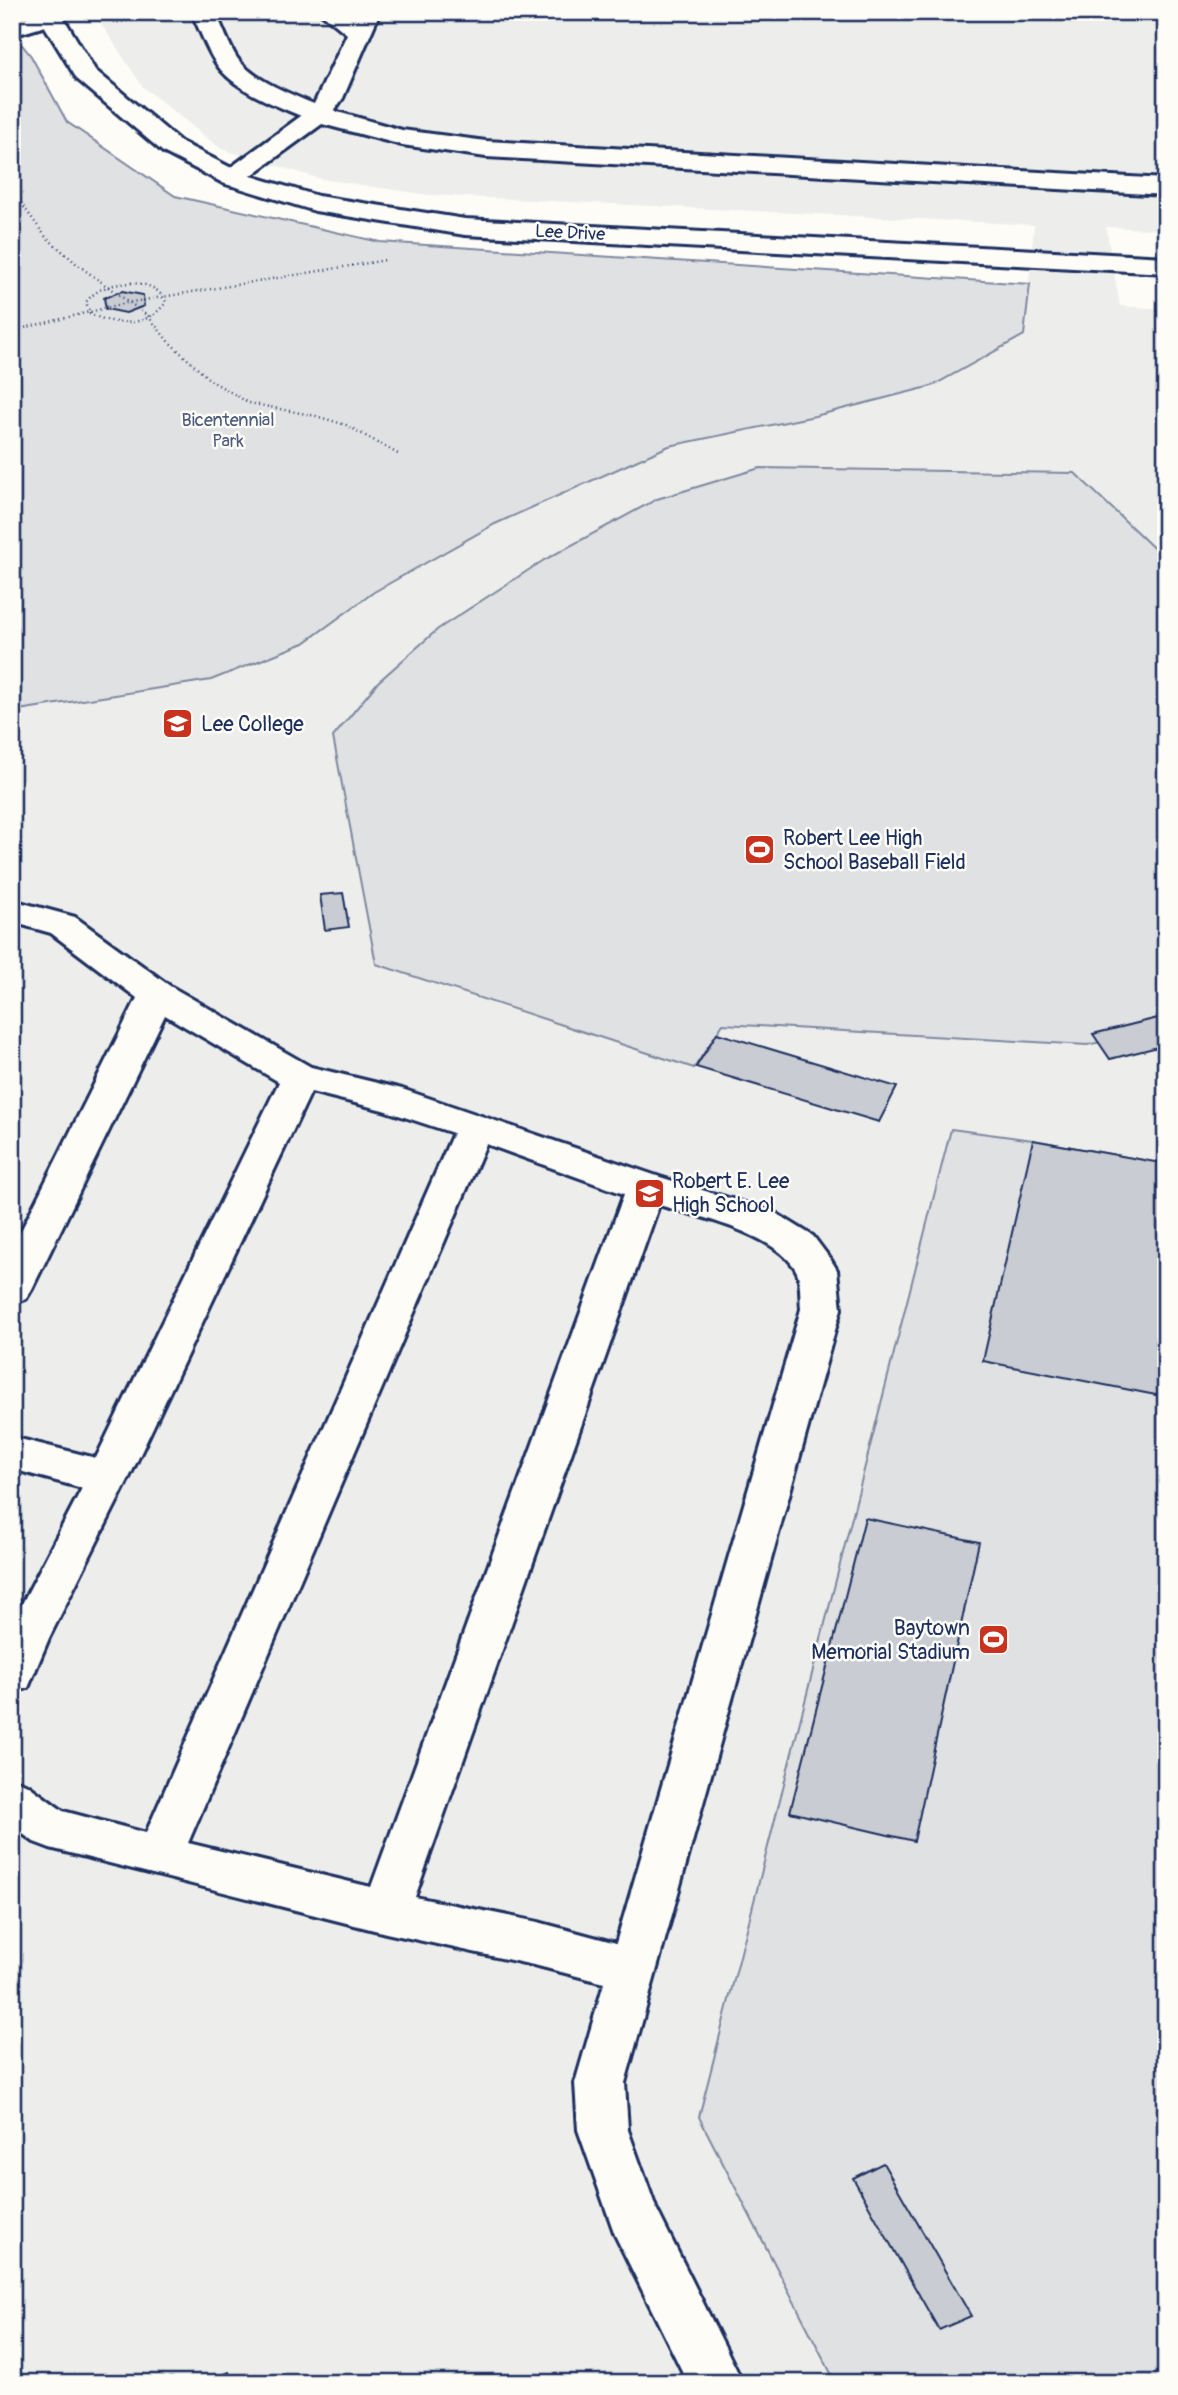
<svg xmlns="http://www.w3.org/2000/svg" width="1178" height="2395" viewBox="0 0 1178 2395" font-family="Pangolin,sans-serif">
<style>
.built{fill:#edeeec}
.green{fill:#e0e1e3;stroke:#7e88a0;stroke-width:2}
.building{fill:#c9ccd3;stroke:#1b2f5e;stroke-width:2}
.lines{fill:none;stroke-linecap:round;stroke-linejoin:round}
.minor-casing{stroke:#1b2f5e;stroke-width:6}
.major-casing{stroke:#1b2f5e;stroke-width:6}
.path{stroke:#1b2f5e;stroke-width:2.5;stroke-dasharray:1 3.5;stroke-linecap:butt}
.minor{fill:#fdfcf7;fill-rule:evenodd}
.major{fill:#fdfcf7;fill-rule:evenodd}
.labels{text-anchor:middle;dominant-baseline:central;stroke-width:5;stroke-linejoin:round;paint-order:stroke}
.far-street-label{font-size:18px;fill:#1b2f5e;stroke:#fdfcf7}
.far-park-label{font-size:18px;fill:#4c5c7f;stroke:#fdfcf7}
.poi-label{font-size:21px;fill:#1b2f5e;stroke:#fdfcf7;text-anchor:start}
</style>
<rect width="100%" height="100%" fill="#fdfcf7"/>
<filter id="ink" filterUnits="userSpaceOnUse"><feTurbulence type="fractalNoise" baseFrequency=".0143" numOctaves="2"/><feDisplacementMap in="SourceGraphic" scale="14" xChannelSelector="R" yChannelSelector="G"/><feConvolveMatrix kernelMatrix="1 2 1 2 8 2 1 2 1" color-interpolation-filters="sRGB"/></filter>
<g filter="url(#ink)">
<path class="built" d="M93,12h1073v218l-60,-3 14,79 46,3v2074h-1154v-1672l199,-31 93,-37 70,-51 121,-68 174,-78 146,-30 117,-30 92,-51 10,-110 -605,-30 -108,-16 -100,-30 -78,-62z"/>
<path class="green" d="M12,32l19,24 36,66 108,74 205,46 650,42 -6,51 -92,51 -117,30 -146,30 -174,78 -121,68 -70,51 -93,37 -199,31z
M760,468l315,5 91,87v468l-79,17 -364,-21 -29,44 -318,-104 -43,-227 45,-55 60,-53 106,-69 113,-61z
M951,1129l82,11 133,24v1219h-330l-137,-266z"/>
<path class="building" d="M122,291l21,4 1,11 -18,7 -20,-4 -2,-11z
M343,893l6,34 -24,3 -5,-35z
M1162,1017l4,6v22l-56,14 -17,-25z
M717,1033l180,54 -18,35 -183,-55z
M1033,1140l133,24v233l-183,-36z
M865,1518l114,24 -65,299 -124,-29z
M883,2163l88,153 -32,14 -86,-152z
M229,2372l4,11h-28z"/>
<g class="lines">
<defs>
<path id="minor" d="M42,12h17l4,5 -4,5 -47,14v-15z
M191,12h24c8,15 13,32 22,46 16,22 53,36 77,46l33,-70 -27,-22h28l6,5 2,-5h24l-37,86 -9,13 68,19 84,11 680,38v16l-680,-38 -84,-12 -80,-21 -81,59 -9,3 -9,-3 -4,-5 4,-5 78,-57c-26,-11 -61,-24 -80,-46 -14,-17 -20,-39 -30,-58z
M12,900l63,17 95,69 141,81 91,22 258,88 114,35 39,24 18,24 6,10 4,39 -216,774 3,47 28,78 87,175h-55l-73,-148 -37,-105 -3,-47 29,-100 -66,-17 -152,-33 -336,-85 -16,-6 -22,-16v-47l16,6 35,26 83,22 307,-700 -70,-23 -72,-18 -182,386 -80,160 -21,50 -16,5v-70l70,-135 -70,-19v-32l84,21 183,-376 -114,-67 -133,274 -6,10 -14,5v-55l125,-251 -86,-65 -39,-11zM486,1144l138,50 -253,693 -183,-44zM659,1205c37,11 120,29 138,67 4,9 3,26 4,37l-185,634 -78,-21 -123,-25z"/>
<path id="major" d="M36,12h24l35,58 86,72 60,31 77,23 147,23 701,38v16l-701,-38 -150,-24 -92,-28 -60,-31 -86,-73z"/>
</defs>
<use href="#minor" class="minor-casing"/>
<use href="#major" class="major-casing"/>
<path class="path" d="M106,12l6,11 50,-7
M12,150l9,53 24,33 33,29 70,51 20,25 42,39 39,23 67,13 30,9 52,29
M131,283c16,1 27,4 35,19 -18,26 -50,24 -76,12l-4,-12c12,-15 27,-18 45,-19z
M12,331l114,-28 260,-43"/>
<use href="#minor" class="minor"/>
<use href="#major" class="major"/>
</g>
</g>
<defs>
<symbol id="university-square" viewBox="-11 -11 22 22"><rect x="-9" y="-9" width="18" height="18" rx="4" fill="#c8321e" stroke="#fdfcf7"/><path d="M0-5L7-2L0 1L-7-2ZM-4 1L0 2.5L4 1V4Q0 6-4 4Z" fill="#fff"/></symbol>
<symbol id="stadium-square" viewBox="-11 -11 22 22"><rect x="-9" y="-9" width="18" height="18" rx="4" fill="#c8321e" stroke="#fdfcf7"/><path d="M0-5a6.5 5 0 1 0 0 10a6.5 5 0 1 0 0-10ZM-3.5-1.8h7v3.6h-7Z" fill="#fff"/></symbol>
<symbol id="school-square" viewBox="-11 -11 22 22"><rect x="-9" y="-9" width="18" height="18" rx="4" fill="#c8321e" stroke="#fdfcf7"/><path d="M0-5L7-2L0 1L-7-2ZM-4 1L0 2.5L4 1V4Q0 6-4 4Z" fill="#fff"/></symbol>
</defs>
<g fill-rule="evenodd">
<use href="#university-square" x="160" y="706" width="35" height="35"/>
<use href="#stadium-square" x="742" y="832" width="35" height="35"/>
<use href="#school-square" x="632" y="1176" width="35" height="35"/>
<use href="#stadium-square" x="976" y="1622" width="35" height="35"/>
</g>
<g class="labels">
<g class="far-street-label">
<text transform="translate(570 233) rotate(3)">Lee Drive</text>
</g>
<g class="far-park-label">
<text x="228" y="420">Bicentennial<tspan x="228" dy="21">Park</tspan></text>
</g>
<g class="poi-label">
<text x="201" y="724">Lee College</text>
<text x="783" y="838">Robert Lee High<tspan x="783" dy="24">School Baseball Field</tspan></text>
<text x="672" y="1181">Robert E. Lee<tspan x="672" dy="24">High School</tspan></text>
<text x="970" y="1628" text-anchor="end">Baytown<tspan x="970" dy="24">Memorial Stadium</tspan></text>
</g>
</g>
<rect width="1178" height="2395" fill="none" stroke="#fdfcf7" stroke-width="42"/>
<rect x="21" y="21" width="1136" height="2353" fill="none" stroke="#1b2f5e" stroke-width="2.5" filter="url(#ink)"/>
</svg>
